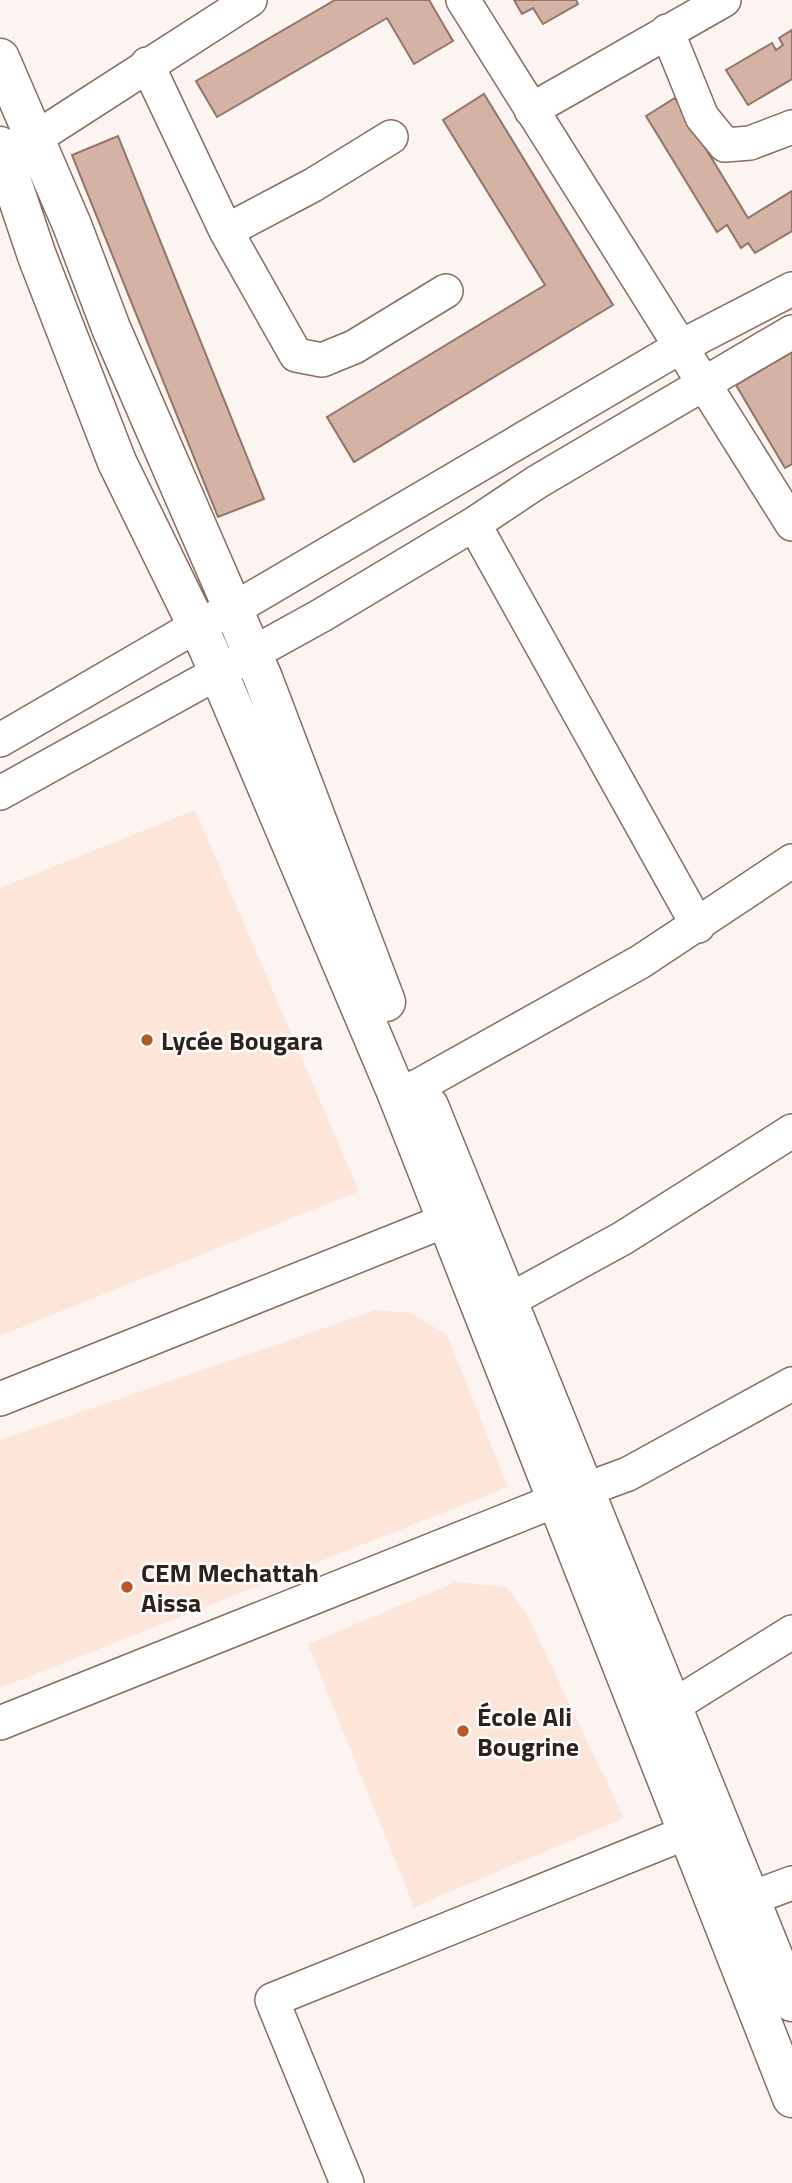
<svg xmlns="http://www.w3.org/2000/svg" width="792" height="2183" viewBox="0 0 792 2183" font-family="'Titillium Web',sans-serif">
<style>
.built{fill:#fee5da}
.building{fill:#d4b3a5;stroke:#927568;stroke-width:2}
.lines{fill:none;stroke-linecap:round;stroke-linejoin:round}
.minor-casing{stroke:#896c5f;stroke-width:36}
.major-casing{stroke:#896c5f;stroke-width:41}
.minor{stroke:#fff;stroke-width:33}
.major{stroke:#fff;stroke-width:38}
.poi-dot{fill:#bb5722;stroke:#fff;stroke-width:2.5}
.labels{text-anchor:middle;dominant-baseline:central;stroke-width:5;stroke-linejoin:round;paint-order:stroke}
.poi-label{font-size:26px;font-weight:bold;fill:#2e221c;stroke:#fff;text-anchor:start}
</style>
<rect width="100%" height="100%" fill="#fbf4f1"/>
<path class="built" d="M195,810l164,381 -359,145v-448z
M376,1310l35,3 36,22 61,152 -508,201v-248z
M456,1582l51,5 19,26 98,205 -210,89 -106,-263z"/>
<path class="building" d="M335,0h94l24,41 -39,23 -27,-46 -170,99 -21,-36z
M514,0h62l2,4 -35,20 -10,-16 -11,6z
M792,30v49l-44,26 -22,-35 46,-27 4,7 7,-5 -4,-7z
M484,94l129,211 -259,157 -27,-45 218,-132 -102,-165z
M675,98l73,120 44,-27v40l-37,22 -7,-10 -7,5 -14,-23 -10,7 -71,-116z
M118,136l146,363 -46,18 -146,-362z
M792,352v112l-7,4 -49,-83z"/>
<g class="lines">
<defs>
<path id="minor" d="M463,0l329,524
M667,31l35,86 23,28 25,-2 42,-16
M147,64l79,167 70,124 26,5 32,-13 92,-56
M531,110l193,-110
M14,152l236,-152
M226,231l87,-46 78,-48
M474,524l224,402
M0,740l198,-115 34,-15 448,-263 112,-58
M0,793l322,-178 152,-91 63,-42 255,-150
M397,1094l23,-9 220,-123 152,-101
M508,1301l115,-63 169,-107
M0,1399l447,-179
M673,1706l119,-74
M0,1723l557,-223 71,-26 164,-90
M725,1908l67,-25
M347,2183l-75,-183 416,-168"/>
<path id="major" d="M0,58l72,167 39,103 152,350 123,324
M0,146l37,110 80,206 91,186 189,446 395,1004
M429,1106l363,896"/>
</defs>
<use href="#minor" class="minor-casing"/>
<use href="#major" class="major-casing"/>
<use href="#minor" class="minor"/>
<use href="#major" class="major"/>
</g>
<g class="poi-dot">
<circle cx="147" cy="1040" r="7"/>
<circle cx="127" cy="1587" r="7"/>
<circle cx="463" cy="1731" r="7"/>
</g>
<g class="labels">
<g class="poi-label">
<text x="161" y="1040">Lycée Bougara</text>
<text x="141" y="1572">CEM Mechattah<tspan x="141" dy="30">Aissa</tspan></text>
<text x="477" y="1716">École Ali<tspan x="477" dy="30">Bougrine</tspan></text>
</g>
</g>
</svg>
